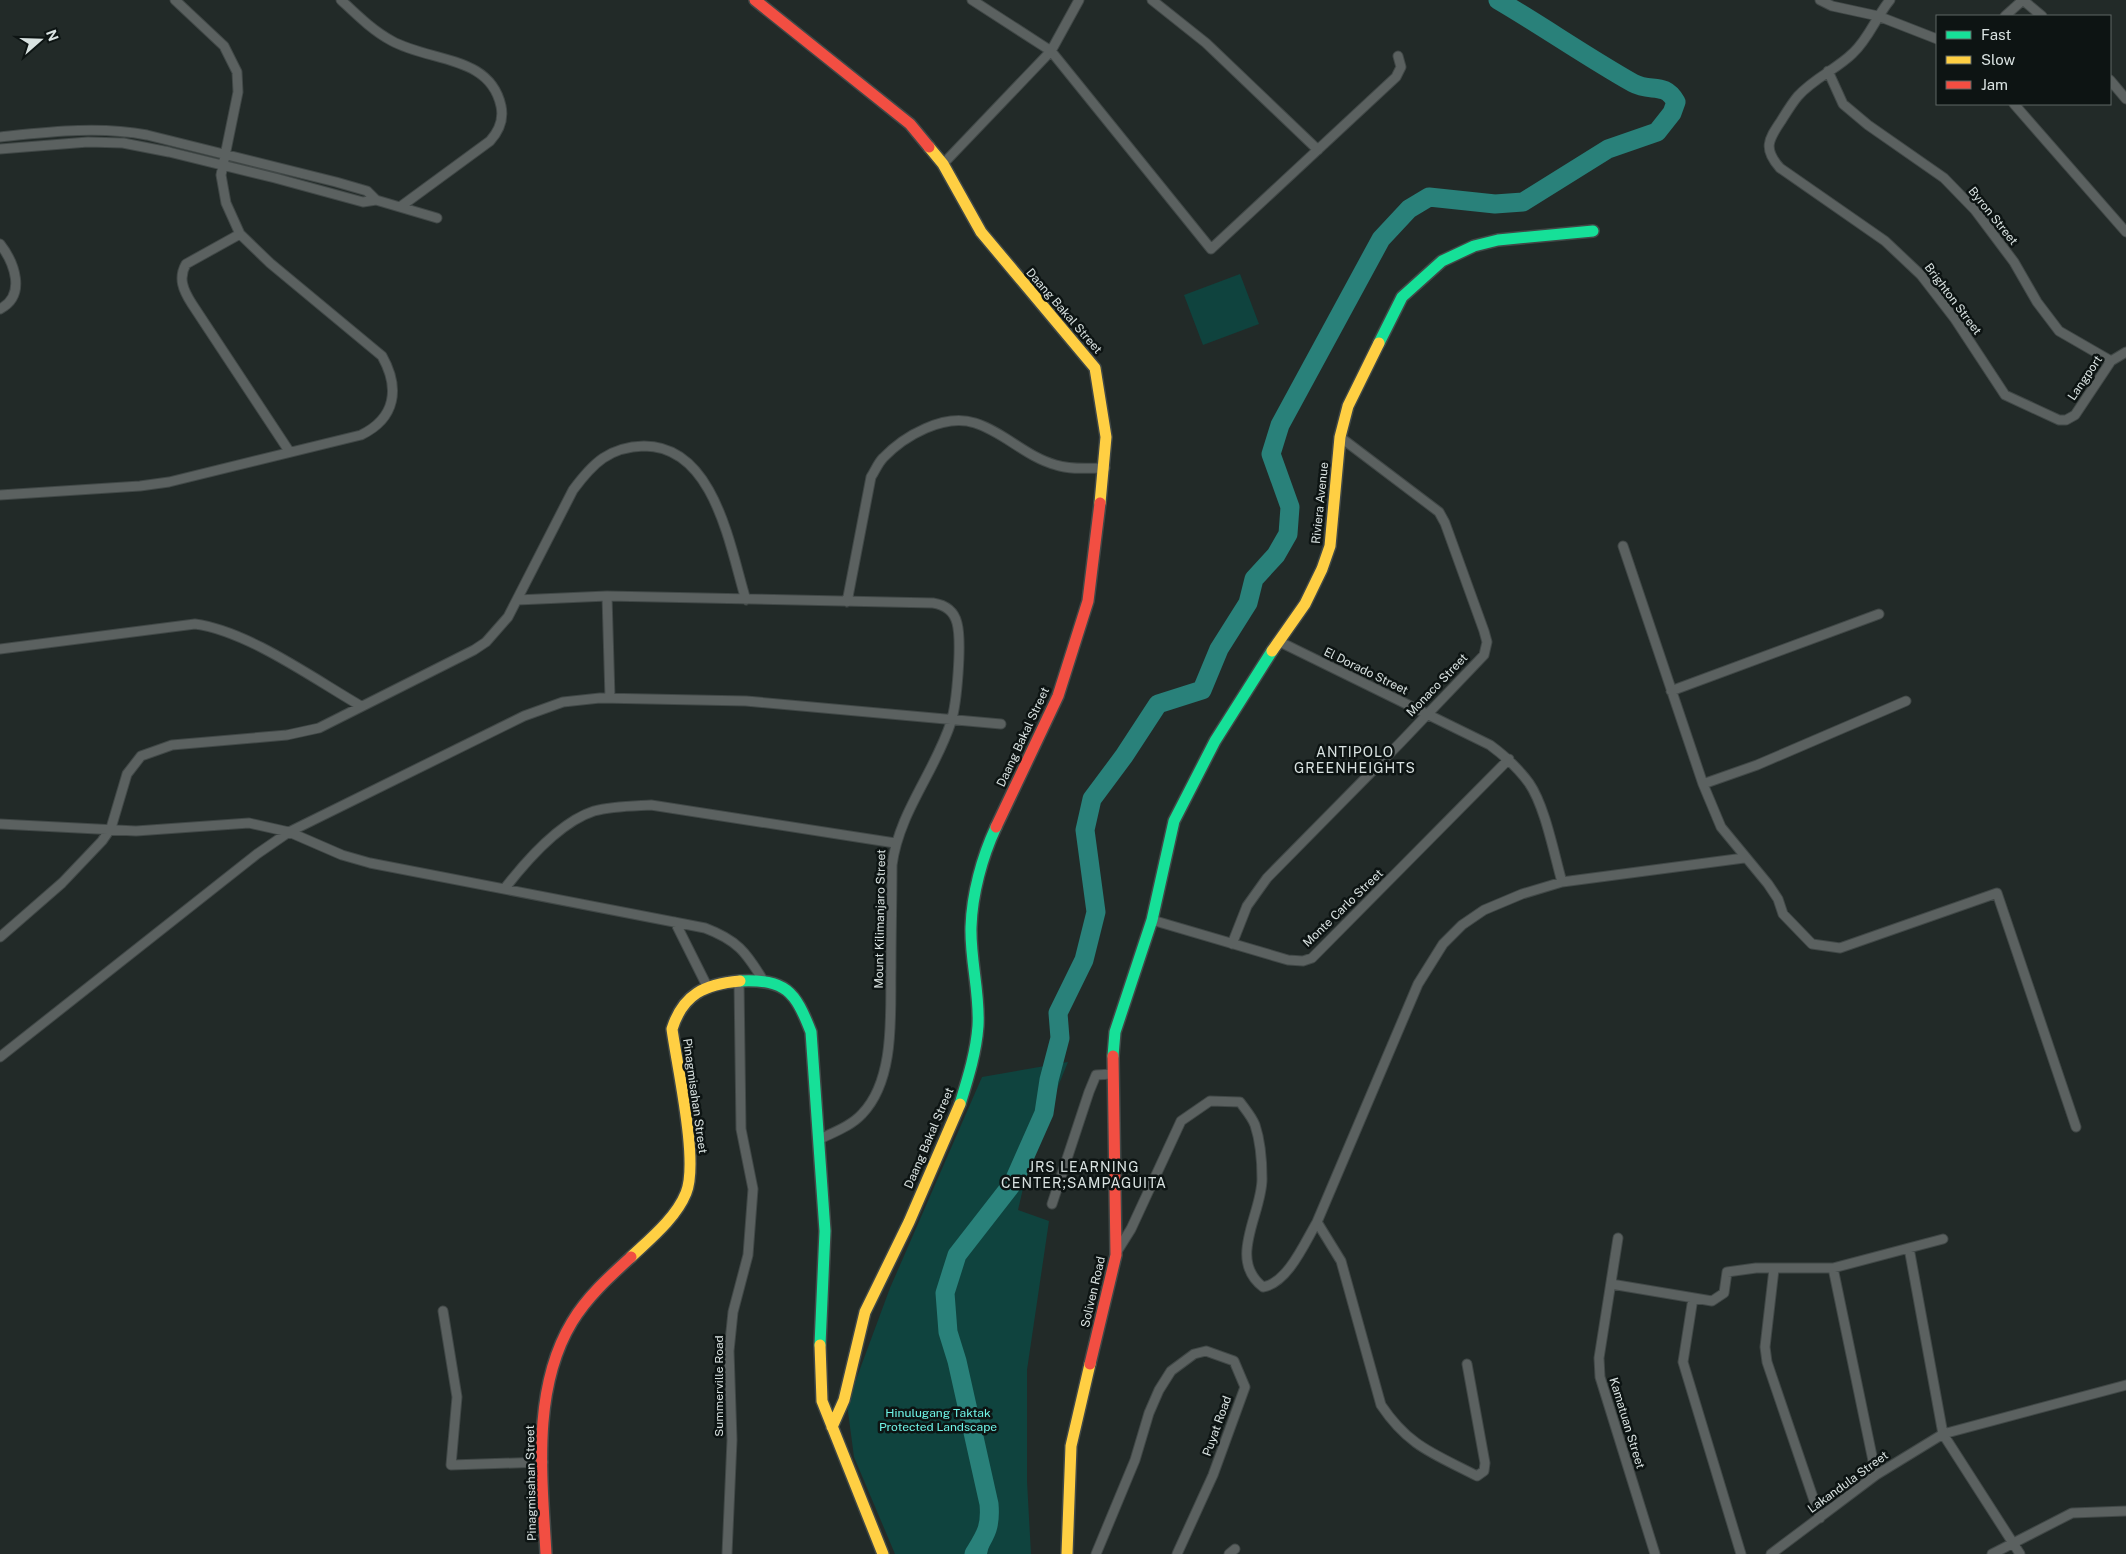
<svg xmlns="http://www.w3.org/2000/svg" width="2126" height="1554" viewBox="0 0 2126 1554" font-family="'Public Sans',sans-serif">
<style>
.green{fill:#0f433e}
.water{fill:#29817a}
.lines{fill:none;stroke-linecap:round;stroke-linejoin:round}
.river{stroke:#29817a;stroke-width:19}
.street-casing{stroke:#414847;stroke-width:11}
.fast-casing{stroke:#414847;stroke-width:14}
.slow-casing{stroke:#414847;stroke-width:14}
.jam-casing{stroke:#414847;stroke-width:14}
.street{stroke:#5b6160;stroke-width:9}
.fast{stroke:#16e098;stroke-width:11}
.slow{stroke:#ffcf43;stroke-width:11}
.jam{stroke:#f24e42;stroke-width:11}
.labels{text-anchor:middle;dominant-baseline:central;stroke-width:5;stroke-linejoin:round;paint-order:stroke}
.street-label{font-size:12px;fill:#d9e2e1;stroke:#0d1413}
.park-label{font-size:12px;fill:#6ff3e6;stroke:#0d1413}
.neighbourhood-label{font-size:14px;letter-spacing:1px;fill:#d9e2e1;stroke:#0d1413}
</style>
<rect width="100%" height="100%" fill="#222a28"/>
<path class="green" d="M1240,274l19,50 -56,21 -19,-50z
M1068,1062l-36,88 -14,60 31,11 -22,149v111l4,73h-136l-41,-97 -7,-53 43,-116 92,-211z"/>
<path class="water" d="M989,1504l6,17 -8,33h-21l17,-22z"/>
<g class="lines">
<path class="river" d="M974,1554c12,-20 17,-27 15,-50l-32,-143 -9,-29 -3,-39 12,-38 56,-72 31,-70 5,-33 11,-42 -2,-25 26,-53 12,-48 -11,-82 7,-31 32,-43 34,-52 44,-14 17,-41 29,-46 6,-24 22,-24 12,-21 2,-27 -19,-53 9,-29 101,-186 28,-30 20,-12 66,7 28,-2 85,-53 49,-17 15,-19 4,-11c-12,-21 -25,-9 -43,-19 -46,-26 -89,-56 -135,-83"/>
<defs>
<path id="street" d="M341,0c16,15 32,31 51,41 38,21 98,14 109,65 3,14 -2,25 -11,35l-90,66
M972,0l79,51 160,198 185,-172 5,-10 -3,-11
M1152,0l54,43 112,107
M1820,0l12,6 46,10 59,23
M1890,0c-14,17 -21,38 -37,53 -16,16 -39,25 -55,43 -6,7 -12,17 -17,25 -13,19 -18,28 -1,47l105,73 36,34 34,44 50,76 54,25h7l9,-5 36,-54 15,-9
M2023,0l19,16
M2005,16l18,-16
M1828,71l15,33 25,21 76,53 31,32 39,52 23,40 22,29 52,30
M2110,80l16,19
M2014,104l112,128
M0,137c49,-5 98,-11 147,-2l189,47 31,9 9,9 61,18
M0,149l88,-7 35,1 46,9 106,26 88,24 13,-2
M943,164l108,-113 28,-51
M240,234l-54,30c-8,14 -3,26 6,40l97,147
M0,244c14,18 27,51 0,65
M0,495l140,-9 29,-4 192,-47c35,-17 39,-47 21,-79l-112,-93 -30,-29 -14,-31 -5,-28 17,-83 -1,-20 -13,-26 -49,-46
M1623,546l80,238 18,43 47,57 10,15 5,15 29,30 28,4 157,-55 79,234
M607,596l3,102
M517,600l90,-4 326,7c13,2 21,8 24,20 5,19 0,80 -6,99 -16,50 -52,90 -59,143 0,34 -1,68 -1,103 -1,44 5,111 -29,146 -11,12 -28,18 -42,25
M847,602l24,-125c4,-6 7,-14 12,-19 21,-22 61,-45 92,-35 29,9 51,34 81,42 15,5 33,3 49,3
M1278,641l212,104c15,11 28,23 39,38 16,23 25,71 33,99
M0,649l195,-25c53,7 119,55 166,82
M1671,691l208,-77
M1703,784l54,-19 149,-64
M0,824l136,7 113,-8 40,9 53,23 28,8 335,65c32,12 41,24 58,52
M505,888c21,-27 55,-66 89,-77 18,-5 38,-5 57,-6l244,38
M1152,920l136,40 15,1 9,-3 197,-199
M675,922l32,64
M0,937l62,-54 40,-42 9,-13 16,-54 14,-18 31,-11 115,-10 32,-7 155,-78 12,-8 22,-25 65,-127c20,-27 36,-43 71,-44 71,0 86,102 102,154
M1232,944l15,-38 20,-28 133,-135 84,-88 3,-13 -3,-11 -39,-108 -6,-11 -99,-75
M0,1057l257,-203 32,-22 235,-116 39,-14 37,-4 146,3 255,23
M1052,1204l37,-112 7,-17 16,-1
M1317,1222l24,39 40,144c28,42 54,49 96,71l7,-5 1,-8 -18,-99
M1618,1238l-19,120 1,19 55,177
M1909,1248l34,186 77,120
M1116,1253l15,-24 50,-108 29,-20 30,1c5,7 12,15 15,23 5,15 7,38 7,54 0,35 -35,80 1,108 25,-4 42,-45 54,-65l101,-238 25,-40 19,-19 22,-15 38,-16 40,-12 182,-24
M1833,1268l43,207
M1774,1269l-9,78 2,15 53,156
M1611,1284l101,17 12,-8 3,-21 29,-4h77l110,-29
M1693,1298l-10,64 58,192
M443,1311l14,86 -6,68 92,-3
M727,1554l5,-114 -3,-89 4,-39 15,-57 5,-66 -12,-60 -2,-148
M1096,1554l39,-94 14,-47 10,-23 12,-19 23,-17 12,-3 28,10 11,26 -32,88 -36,79
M1229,1554l6,-5
M1771,1554l105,-79 67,-41 183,-49
M1992,1554l80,-41 54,-2"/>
<path id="fast" d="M1379,343l23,-46 40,-36 32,-15 24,-6 95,-9
M740,981c46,-2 55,10 71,51l14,199 -5,114
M1113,1056l2,-24 37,-112 22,-99 41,-80 57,-90
M960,1104c8,-26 16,-51 18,-78 2,-33 -8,-66 -7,-99 1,-33 11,-70 25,-100"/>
<path id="slow" d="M929,147l14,17 38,68 114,136 11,69 -6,66
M1272,651l33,-47 17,-35 8,-23 10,-109 8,-31 31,-63
M631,1257c19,-18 45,-39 55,-64 13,-31 -9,-127 -14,-164 11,-35 33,-45 68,-48
M820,1345l2,56 61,153
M832,1427l12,-27 21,-88 44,-90 51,-118
M1067,1554l4,-108 19,-82"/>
<path id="jam" d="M755,0l155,124 19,23
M996,827l62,-131 30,-95 12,-98
M1090,1364l26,-109 -3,-199
M546,1554c-4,-75 -15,-164 26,-232 15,-25 37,-45 59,-65"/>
</defs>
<use href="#street" class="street-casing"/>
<use href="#fast" class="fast-casing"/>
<use href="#slow" class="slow-casing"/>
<use href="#jam" class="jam-casing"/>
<use href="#street" class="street"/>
<use href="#fast" class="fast"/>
<use href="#slow" class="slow"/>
<use href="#jam" class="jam"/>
</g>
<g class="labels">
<g class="street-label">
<text transform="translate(1993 216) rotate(51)">Byron Street</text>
<text transform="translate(1953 299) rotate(53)">Brighton Street</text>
<text transform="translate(1064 311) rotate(49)">Daang Bakal Street</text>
<text transform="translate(2085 378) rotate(-56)">Langport</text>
<text transform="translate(1320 503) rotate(-84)">Riviera Avenue</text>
<text transform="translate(1366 671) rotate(26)">El Dorado Street</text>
<text transform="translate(1437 685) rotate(-46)">Monaco Street</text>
<text transform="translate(1023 737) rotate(-65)">Daang Bakal Street</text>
<text transform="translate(1343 908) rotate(-44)">Monte Carlo Street</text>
<text transform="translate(880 919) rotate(-89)">Mount Kilimanjaro Street</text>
<text transform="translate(695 1096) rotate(82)">Pinagmisahan Street</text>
<text transform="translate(929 1138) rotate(-67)">Daang Bakal Street</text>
<text transform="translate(1093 1292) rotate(-77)">Soliven Road</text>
<text transform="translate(719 1386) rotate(-90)">Summerville Road</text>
<text transform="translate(1627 1423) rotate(73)">Kamatuan Street</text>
<text transform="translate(1217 1426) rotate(-70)">Puyat Road</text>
<text transform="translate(1848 1482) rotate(-36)">Lakandula Street</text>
<text transform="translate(531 1483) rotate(-91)">Pinagmisahan Street</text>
</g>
<g class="park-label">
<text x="938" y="1413">Hinulugang Taktak<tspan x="938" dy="14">Protected Landscape</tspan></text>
</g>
<g class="neighbourhood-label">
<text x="1355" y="752">ANTIPOLO<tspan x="1355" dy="16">GREENHEIGHTS</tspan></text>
<text x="1084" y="1167">JRS LEARNING<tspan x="1084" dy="16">CENTER;SAMPAGUITA</tspan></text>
</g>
</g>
<rect x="1936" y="15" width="175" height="90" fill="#0d1413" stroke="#5f6665"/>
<rect x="1946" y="31" width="25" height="8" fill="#16e098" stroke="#5f6665"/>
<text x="1981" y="40" font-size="15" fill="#d9e2e1">Fast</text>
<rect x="1946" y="56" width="25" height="8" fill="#ffcf43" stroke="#5f6665"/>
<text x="1981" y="65" font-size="15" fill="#d9e2e1">Slow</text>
<rect x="1946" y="81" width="25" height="8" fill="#f24e42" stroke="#5f6665"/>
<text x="1981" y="90" font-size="15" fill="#d9e2e1">Jam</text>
<g transform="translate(40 40) rotate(70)" stroke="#0d1413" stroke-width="4" paint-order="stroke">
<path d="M0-4L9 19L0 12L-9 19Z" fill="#d9e2e1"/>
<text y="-8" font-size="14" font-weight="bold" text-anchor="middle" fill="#d9e2e1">N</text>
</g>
</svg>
